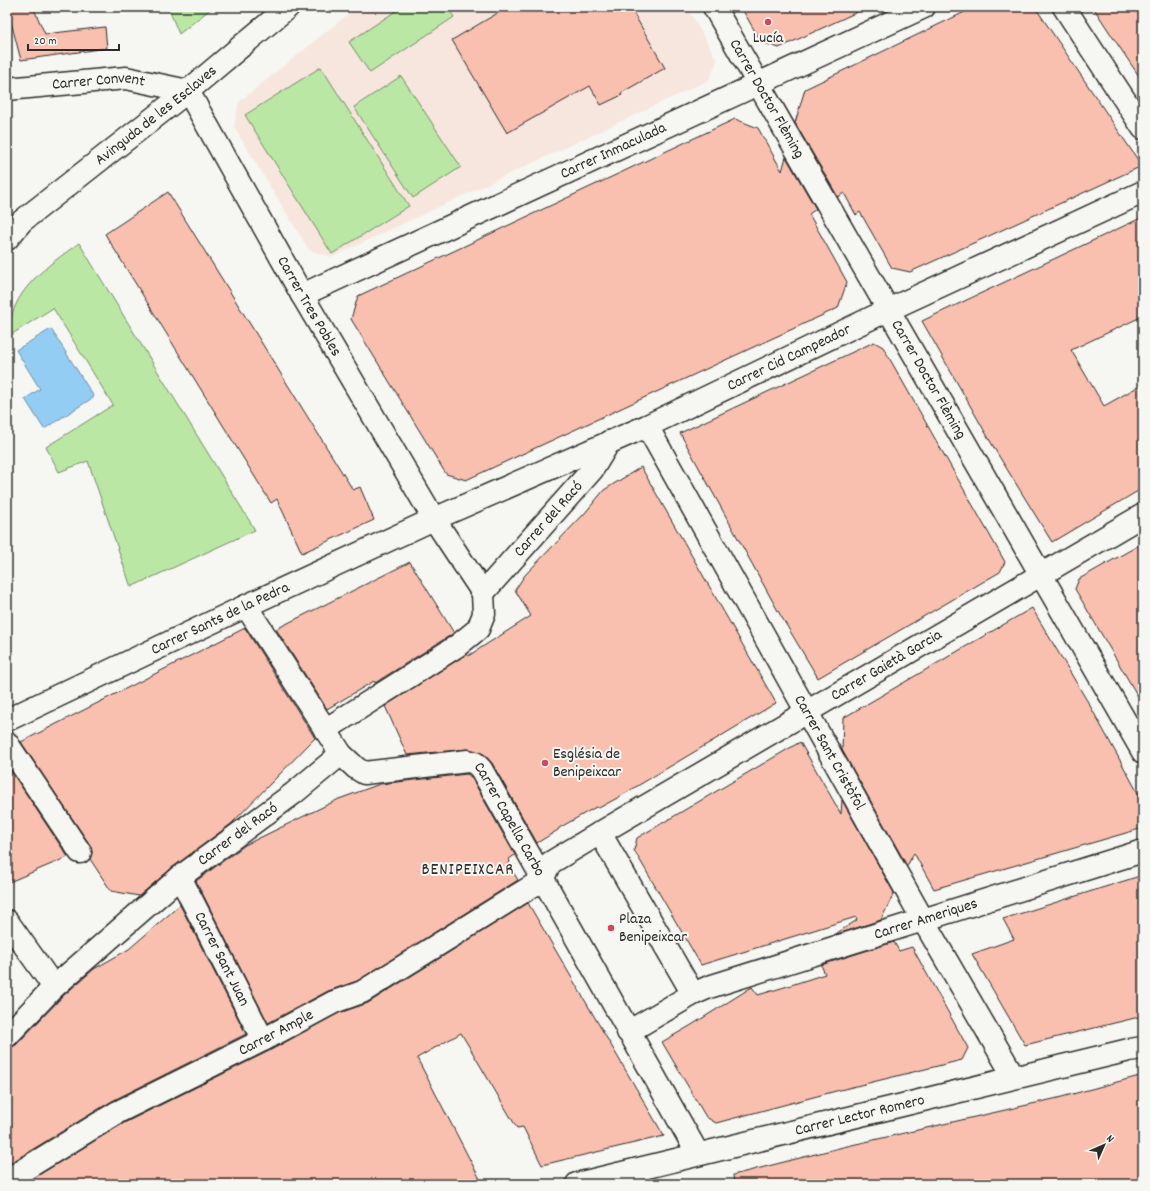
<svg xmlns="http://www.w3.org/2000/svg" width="1150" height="1191" viewBox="0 0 1150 1191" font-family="Dekko,sans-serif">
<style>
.built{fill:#f7e6de}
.green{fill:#bbe7a4;stroke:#738968}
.water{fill:#94cdf4;stroke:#6a8ca4}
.building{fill:#f9c0af;stroke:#2b2b2b}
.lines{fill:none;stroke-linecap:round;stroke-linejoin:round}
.minor-casing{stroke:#2b2b2b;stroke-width:25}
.minor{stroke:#f6f6f2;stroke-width:22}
.poi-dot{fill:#d1495b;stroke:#f6f6f2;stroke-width:1.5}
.labels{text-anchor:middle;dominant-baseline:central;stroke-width:4;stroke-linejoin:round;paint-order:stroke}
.poi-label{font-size:16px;fill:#2b2b2b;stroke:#f6f6f2;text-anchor:start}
.street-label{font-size:16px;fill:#2b2b2b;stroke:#f6f6f2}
.neighbourhood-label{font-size:17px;letter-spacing:1px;fill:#2b2b2b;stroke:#f6f6f2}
</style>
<rect width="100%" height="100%" fill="#f6f6f2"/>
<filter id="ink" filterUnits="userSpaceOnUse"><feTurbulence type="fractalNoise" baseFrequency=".025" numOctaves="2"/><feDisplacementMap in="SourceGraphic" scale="8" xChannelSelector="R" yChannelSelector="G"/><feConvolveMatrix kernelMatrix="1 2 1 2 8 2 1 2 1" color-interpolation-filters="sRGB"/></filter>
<g filter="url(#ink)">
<path class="built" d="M357,7h330l30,53 -8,20 -377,177 -23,-7 -75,-123 5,-25z"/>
<path class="green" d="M168,7h45l-34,27z
M402,7h45l7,10 -84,56 -21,-31z
M321,67l88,139 -77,48 -87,-139z
M401,76l60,91 -48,31 -59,-91z
M79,243l176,287 -124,57 -43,-126 -29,11 -13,-25 67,-42 -60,-97 -44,28c0,-45 37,-69 70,-93z"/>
<path class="water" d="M51,329l43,68 -50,32 -19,-30 15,-10 -24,-39z"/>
<path class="building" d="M7,7h26l12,27 60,-7 2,21 -86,12z
M508,7h122l35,61 -44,25 1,2 -21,10 -11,-19 -83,47 -55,-93z
M741,7h127l-89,41 -18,-6z
M975,7h60l107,159 -232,106 -18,-4 -32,-56 -4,3 -12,-22 -6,4 -43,-74 10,-34z
M1093,7h50v75l-31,-46z
M735,119l23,9 24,43 4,-14 30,52 -7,5 38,68 -9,26 -372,172 -20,-6 -95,-155 7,-23z
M168,192l185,298 7,-3 14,33 -72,33 -25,-54 -6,4 -166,-269z
M1143,217v99l-72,34 33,56 39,-22v104l-91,54 -55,-89 -75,-132z
M874,342l9,5 122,215 -5,10 -182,106 -40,-67 -98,-178z
M641,467l135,236 -157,94 -20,11 -3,-1 -37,21 -1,2 -21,13 -45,-80 -8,-9 -17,-5 -60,6 -22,-49 82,-52 1,2 63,-40 -16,-26 10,-15 60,-62 19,-23z
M1143,543v162l-68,-116 4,-10z
M410,562l44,71 -79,50 -1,-2 -47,28 -51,-80z
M1032,608l57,96 54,98v26l-209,61 -20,-36 -7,13 -65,-116 1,-32z
M245,628l70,110 -84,86 -58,43 -34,29 -28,-5 -21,-32 2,-7 -2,-7 -69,-103z
M800,742l41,72 1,-14 52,93 -13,27 -47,15 23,-15 -1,-3 -155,48 -67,-115 3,-12z
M7,765l61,92 -61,26z
M467,774l4,3 44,78 -6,4 1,3 -2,2 10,16 -161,101 -29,10 -60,32 -72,-142 49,-36 94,-46 41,-15z
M1143,875v141l-118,29 -53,-91 42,-15 -11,-20z
M528,903l136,233 -122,29 -19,-38 -6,1 -56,-95 -44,25 63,121 -19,5h-437l100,-61 145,-72 70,-38 29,-10z
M180,905l66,129 -134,67 -105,64v-117l9,-3 47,-49 31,-27 35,-20z
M894,942l5,9 13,-4 56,101 -6,12 -126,31 -120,32 -10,-6 -44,-75 28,-16 62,-39 6,8 30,-9 37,-12 -4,-9z
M1143,1075v109h-409l-1,-9 110,-28 215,-49z"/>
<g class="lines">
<defs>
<g id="minor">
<path id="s1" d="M714,7l429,745"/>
<path d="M1064,7l79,121"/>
<path id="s2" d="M7,89l119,-11 62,13 114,204 132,224 49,74 109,-123 17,-28"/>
<path id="s3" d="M7,239l15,-18 166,-130 100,-84"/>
<path id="s4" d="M302,295l622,-288"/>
<path id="s5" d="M647,426l276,494 91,157"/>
<path id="s6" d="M246,606l95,148 15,14 8,5 104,-12 7,2 6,6 217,385"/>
<path id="s7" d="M7,720l239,-114 188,-87 213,-93 241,-116 255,-118"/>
<path d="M325,730l132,-84 21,-17 6,-15 -1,-21"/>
<path d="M7,743l73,109"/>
<path d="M600,833l93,161"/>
<path id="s8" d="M180,877l83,163"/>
<path id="s9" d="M542,880l8,-17 50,-30 543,-318"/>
<path d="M7,921l47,66"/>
<path id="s10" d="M628,1032l65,-38 16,-7 434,-136"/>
<path id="s11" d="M7,1036l47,-49 126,-110 114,-84 47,-39"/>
<path id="s12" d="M7,1180l111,-68 145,-72 71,-38 28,-10 180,-112"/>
<path id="s13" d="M577,1184l552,-134 14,-2"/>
</g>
</defs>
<use href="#minor" class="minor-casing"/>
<use href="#minor" class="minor"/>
</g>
</g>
<g class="poi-dot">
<circle cx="768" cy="22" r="4"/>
<circle cx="545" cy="763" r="4"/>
<circle cx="611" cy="928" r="4"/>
</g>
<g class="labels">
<g class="poi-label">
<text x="768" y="38" text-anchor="middle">Lucía</text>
<text x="553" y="754">Església de<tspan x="553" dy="18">Benipeixcar</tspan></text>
<text x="619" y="919">Plaza<tspan x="619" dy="18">Benipeixcar</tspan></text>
</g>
<g class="street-label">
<text stroke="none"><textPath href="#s2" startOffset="92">Carrer Convent</textPath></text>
<text stroke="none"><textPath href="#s1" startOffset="106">Carrer Doctor Flèming</textPath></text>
<text stroke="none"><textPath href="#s3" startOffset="194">Avinguda de les Esclaves</textPath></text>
<text stroke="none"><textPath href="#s4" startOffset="343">Carrer Inmaculada</textPath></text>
<text stroke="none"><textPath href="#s2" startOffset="430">Carrer Tres Pobles</textPath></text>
<text stroke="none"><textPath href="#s7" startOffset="862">Carrer Cid Campeador</textPath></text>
<text stroke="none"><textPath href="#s1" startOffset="430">Carrer Doctor Flèming</textPath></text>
<text stroke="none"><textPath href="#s2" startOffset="864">Carrer del Racó</textPath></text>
<text stroke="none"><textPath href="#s7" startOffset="236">Carrer Sants de la Pedra</textPath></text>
<text stroke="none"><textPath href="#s9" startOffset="409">Carrer Gaietà Garcia</textPath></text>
<text stroke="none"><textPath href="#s5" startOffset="374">Carrer Sant Cristòfol</textPath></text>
<text stroke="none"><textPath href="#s6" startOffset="384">Carrer Capella Carbo</textPath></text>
<text stroke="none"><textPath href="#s11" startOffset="307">Carrer del Racó</textPath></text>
<text stroke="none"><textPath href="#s10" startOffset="320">Carrer Ameriques</textPath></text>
<text stroke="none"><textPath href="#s8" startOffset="92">Carrer Sant Juan</textPath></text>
<text stroke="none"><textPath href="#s12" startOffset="307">Carrer Ample</textPath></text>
<text stroke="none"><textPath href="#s13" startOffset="291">Carrer Lector Romero</textPath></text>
</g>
<g class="neighbourhood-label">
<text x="468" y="871">BENIPEIXCAR</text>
</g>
</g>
<rect width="1150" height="1191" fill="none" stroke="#f6f6f2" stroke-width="24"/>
<rect x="12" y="12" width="1126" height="1167" fill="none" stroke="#2b2b2b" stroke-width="1.5" filter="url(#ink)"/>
<g transform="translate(1104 1145) rotate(45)" stroke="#f6f6f2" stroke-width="3" paint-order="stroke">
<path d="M0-3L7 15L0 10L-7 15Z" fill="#2b2b2b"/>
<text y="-6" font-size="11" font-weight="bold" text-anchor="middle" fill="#2b2b2b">N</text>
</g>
<path d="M28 44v6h91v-6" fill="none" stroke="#2b2b2b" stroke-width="2"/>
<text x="34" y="44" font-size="12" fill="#2b2b2b" stroke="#f6f6f2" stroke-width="3" paint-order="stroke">20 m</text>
</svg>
